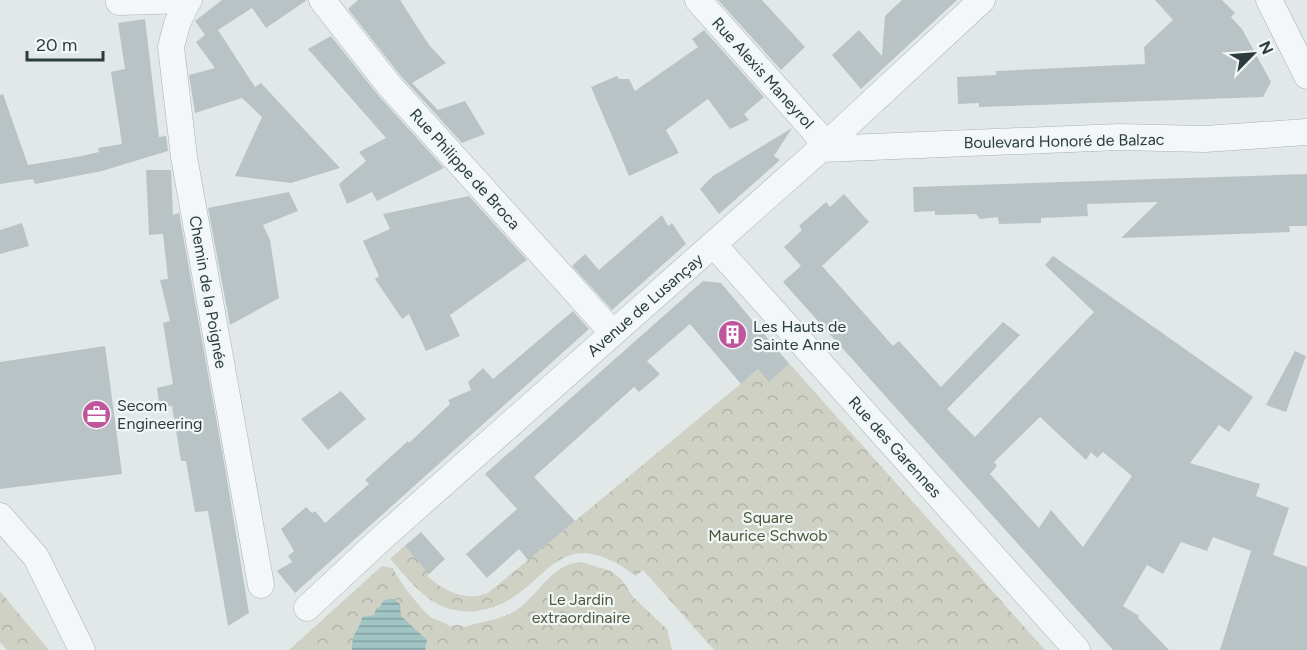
<svg xmlns="http://www.w3.org/2000/svg" width="1307" height="650" viewBox="0 0 1307 650" font-family="Figtree,sans-serif">
<style>
.forest{fill:url(#forest-crowns)}
.water{fill:url(#water-rules)}
.building{fill:#b9c3c5;fill-rule:evenodd}
.lines{fill:none;stroke-linecap:round;stroke-linejoin:round}
.minor-casing{stroke:#a8b1b2;stroke-width:27}
.minor{stroke:#f4f7f7;stroke-width:26}
.labels{text-anchor:middle;dominant-baseline:central;stroke-width:4.5;stroke-linejoin:round;paint-order:stroke}
.street-label{font-size:16px;fill:#2c3c3e;stroke:#f1f6f6}
.poi-label{font-size:16px;fill:#2c3c3e;stroke:#f1f6f6;text-anchor:start}
.park-label{font-size:16px;fill:#4f583b;stroke:#f1f6f6}
</style>
<defs>
<pattern id="forest-crowns" width="20" height="18" patternUnits="userSpaceOnUse" patternTransform="scale(1.5)"><rect width="20" height="18" fill="#ced1c4"/><path d="M2 6a3 3 0 1 1 6 0M12 15a3 3 0 1 1 6 0" fill="none" stroke="#b1b4a9"/></pattern>
<pattern id="water-rules" width="6" height="5" patternUnits="userSpaceOnUse" patternTransform="scale(1.5)"><rect width="6" height="5" fill="#a1c4c4"/><path d="M0 2.5h6" fill="none" stroke="#83a0a1"/></pattern>
</defs>
<rect width="100%" height="100%" fill="#e2e8e8"/>
<path class="forest" d="M779,352l266,298h-331l-71,-80 -7,6c-87,-64 -88,27 -160,35 -15,2 -31,-2 -44,-10 -16,-11 -29,-28 -42,-42l19,-17 25,27 -7,7c17,15 39,26 61,17z
M581,562l30,9 11,9 11,17 34,32 5,21h-383l93,-84 11,2c4,11 29,43 39,50 4,2 11,3 17,8l9,-1 7,2c16,-6 36,-7 50,-16 24,-15 35,-47 66,-49z
M0,591l49,59h-42l-7,-8z"/>
<path class="water" d="M389,599h5l6,5 1,12 26,24 -2,10h-73c0,-20 8,-19 10,-33l12,-2 2,-6 4,-2 3,-6z"/>
<path class="building" d="M222,0h85l-41,28 -14,-20 -34,22 37,57 6,-4 79,85 -49,15 -56,-7 27,-59 -20,-19 -47,15 -6,-38 26,-7 -19,-26 9,-7 -10,-14z
M358,0h42l29,45 17,18 -34,20 26,27 27,-9 20,33 -23,9 -62,-68 -52,-66z
M718,0h44l43,47 -24,23z
M902,0h55l-96,89 -29,-34 27,-25 23,26 3,-40z
M1155,0h67l13,13 -4,4 11,12 29,53 -8,15 -284,10v-4l-21,1 -1,-27 39,-2v-4l149,-7 -1,-17 29,-27z
M145,19l14,118 7,-1 2,15 -66,20 -67,13 -6,-15 4,10 -33,5v-89l3,-1 25,71 54,-9 17,-4 -1,-4 24,-4 -11,-72 14,-3 -7,-46z
M704,30l60,67 -20,17 5,6 -19,9 -22,-30 -42,31 13,23 -50,23 -38,-89 26,-11 2,3h10l6,12 63,-44 -6,-8z
M331,36l47,59 66,73 -67,33 -5,-9 -25,12 -8,-20 27,-23 -7,-9 27,-14 -78,-89z
M792,128l-18,28 6,4 -61,54 -19,-25 13,-13z
M146,170h25l2,45 6,-2 47,260 23,140 -21,13 -20,-115 -13,1 -9,-51h-5l-9,-55 -12,2 -3,-20 16,-4 -10,-61 7,-2 -10,-41 8,-1 -5,-45 -14,1z
M1307,174v52h-18l1,6 -169,6 37,-36 -71,2 1,12 -47,2v5l-42,1 -1,-7 -18,2 -4,-5 -41,1v-4l-21,1 -1,-25z
M289,192l9,19 -35,14 7,15 9,58 -49,27 -22,-117z
M844,194l25,28 -47,44 71,80 6,-5 42,46 62,-65 17,13 -73,74 28,28 119,-125 -49,-47 8,-9 200,141 -24,35 -10,-7 -29,38 70,21 -4,12 33,12 -16,47 34,12v83h-87l31,-99 -38,-14 -6,14 -26,-9 -18,32 -16,-9 -24,41 16,10 -1,2 31,32h-56l-330,-368 18,-16 -17,-19 18,-17 -3,-4 27,-24 4,5zM1040,417l46,43 5,-8 6,6 6,-6 29,24 -49,71 -32,-37 -12,18 -49,-54 7,-8 -3,-4z
M469,196l58,64 -77,55 10,21 -34,15 -17,-37 -7,5 -27,-40 4,-3 -16,-35 27,-12 -7,-15z
M662,215l6,11 4,-3 14,21 -74,66 -40,-44 13,-12 14,16z
M22,223l7,23 -29,8v-24z
M703,281l18,2 68,81 -20,18 -11,-13 -17,15 -51,-60 -43,37 13,13 -21,18 -5,-5 -100,90 41,44 -47,39 -9,-11 -32,29 -21,-24 51,-45 -32,-35z
M573,311l16,18 -294,264 -18,-22 15,-9 -4,-6 6,-5 -13,-22 25,-22 6,6 3,-2 10,12 44,-39 -4,-4 43,-39 1,2 41,-39 -2,-4 23,-10 -3,-8 15,-14 10,11z
M105,346l17,128 -122,15v-127z
M1295,351l11,5 -20,56 -20,-7z
M341,391l25,28 -38,31 -27,-31z
M421,532l24,27 -16,15 -24,-28z"/>
<g class="lines">
<defs>
<path id="minor" d="M188,0l-11,24 -6,23 13,110 77,428
M322,0l67,85 224,248
M698,0l120,135 4,14
M1269,0l38,76
M119,2l70,-2
M822,149l297,-12 86,2 102,-7
M714,245l363,405
M0,516l36,41 46,93
M307,608l76,-71 449,-398 150,-139"/>
</defs>
<use href="#minor" class="minor-casing"/>
<use href="#minor" class="minor"/>
</g>
<defs>
<symbol id="building-disc" viewBox="-11 -11 22 22"><circle r="9.5" fill="#bf559b" stroke="#f1f6f6"/><path d="M-4-6H4V6H1V3H-1V6H-4ZM-2.5-4.3h1.7v1.8h-1.7ZM.8-4.3h1.7v1.8H.8ZM-2.5-1h1.7V.8h-1.7ZM.8-1h1.7V.8H.8Z" fill="#fff"/></symbol>
<symbol id="office-disc" viewBox="-11 -11 22 22"><circle r="9.5" fill="#bf559b" stroke="#f1f6f6"/><path d="M-6-3h4V-5.5h4V-3h4V5H-6ZM-1-4.5V-3h2v-1.5ZM-6 0V1H6V0Z" fill="#fff"/></symbol>
</defs>
<g fill-rule="evenodd">
<use href="#building-disc" x="716" y="318" width="33" height="33"/>
<use href="#office-disc" x="80" y="398" width="33" height="33"/>
</g>
<g class="labels">
<g class="street-label">
<text transform="translate(763 73) rotate(48)">Rue Alexis Maneyrol</text>
<text transform="translate(1064 141) rotate(-1)">Boulevard Honoré de Balzac</text>
<text transform="translate(465 169) rotate(48)">Rue Philippe de Broca</text>
<text transform="translate(208 292) rotate(80)">Chemin de la Poignée</text>
<text transform="translate(645 305) rotate(-41)">Avenue de Lusançay</text>
<text transform="translate(895 447) rotate(48)">Rue des Garennes</text>
</g>
<g class="poi-label">
<text x="753" y="326">Les Hauts de<tspan x="753" dy="18">Sainte Anne</tspan></text>
<text x="117" y="405">Secom<tspan x="117" dy="18">Engineering</tspan></text>
</g>
<g class="park-label">
<text x="768" y="517">Square<tspan x="768" dy="18">Maurice Schwob</tspan></text>
<text x="581" y="599">Le Jardin<tspan x="581" dy="18">extraordinaire</tspan></text>
</g>
</g>
<g transform="translate(1253 54) rotate(65)" stroke="#f1f6f6" stroke-width="4.5" paint-order="stroke">
<path d="M0-4.5L10 22L0 15L-10 22Z" fill="#2c3c3e"/>
<text y="-9" font-size="16" font-weight="bold" text-anchor="middle" fill="#2c3c3e">N</text>
</g>
<path d="M27 51v9h76v-9" fill="none" stroke="#2c3c3e" stroke-width="3"/>
<text x="36" y="51" font-size="18" fill="#2c3c3e" stroke="#f1f6f6" stroke-width="4.5" paint-order="stroke">20 m</text>
</svg>
